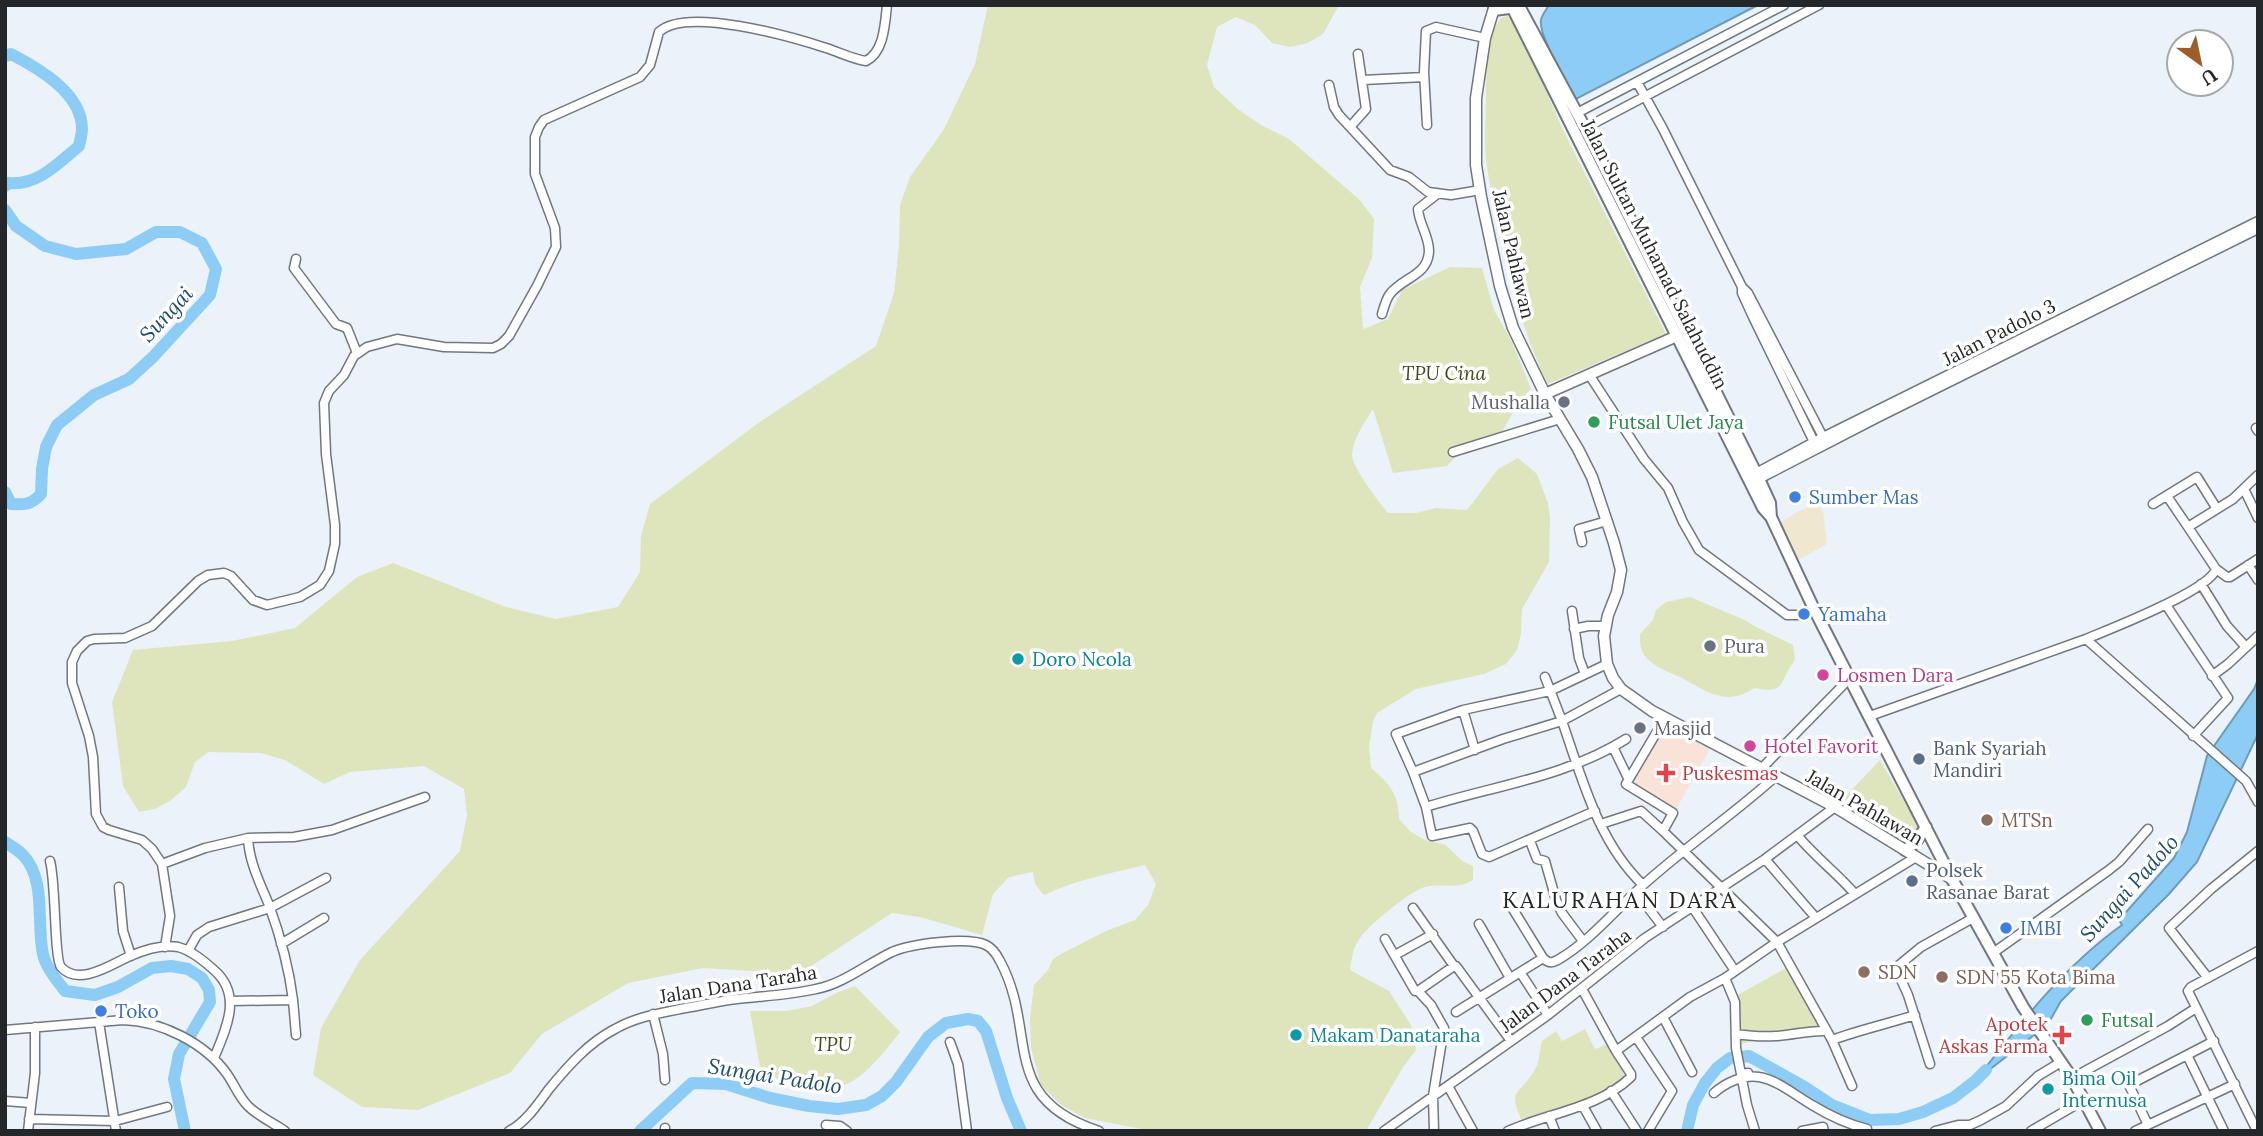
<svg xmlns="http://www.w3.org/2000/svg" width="2263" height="1136" viewBox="0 0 2263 1136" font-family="Lora,serif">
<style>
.industrial{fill:#f0e7d1}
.medical{fill:#f9e2d7}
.green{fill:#dee5bd}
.water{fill:#8dcdf5;stroke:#6e9bb8;stroke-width:2}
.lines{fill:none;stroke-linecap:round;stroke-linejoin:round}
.river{stroke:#8dcdf5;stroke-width:12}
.minor-casing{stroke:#71777e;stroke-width:11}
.major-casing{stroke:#71777e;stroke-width:13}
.highway-casing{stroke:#71777e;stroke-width:14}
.minor{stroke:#fff;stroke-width:8}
.major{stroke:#fff;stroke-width:10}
.highway{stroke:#fff;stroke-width:10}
.worship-dot{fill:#6b7280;stroke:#fff;stroke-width:2.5}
.leisure-dot{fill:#2e9e5b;stroke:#fff;stroke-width:2.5}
.shop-dot{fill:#3f7fe0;stroke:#fff;stroke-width:2.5}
.culture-dot{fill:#0f9aa8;stroke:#fff;stroke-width:2.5}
.hotel-dot{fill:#d1479c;stroke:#fff;stroke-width:2.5}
.service-dot{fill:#5c6f8a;stroke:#fff;stroke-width:2.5}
.health-dot{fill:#e0444e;stroke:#fff;stroke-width:2.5}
.education-dot{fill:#8d6e63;stroke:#fff;stroke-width:2.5}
.labels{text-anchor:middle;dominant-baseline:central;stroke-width:7;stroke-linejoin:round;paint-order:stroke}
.street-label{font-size:19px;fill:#242729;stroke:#fff}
.park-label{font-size:19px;font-style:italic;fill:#454a1a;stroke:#fff}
.worship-label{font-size:19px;fill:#5b616d;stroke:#fff;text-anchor:start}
.leisure-label{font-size:19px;fill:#27864d;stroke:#fff;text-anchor:start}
.shop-label{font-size:19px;fill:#366cbe;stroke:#fff;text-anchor:start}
.culture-label{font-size:19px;fill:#0d838f;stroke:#fff;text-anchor:start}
.hotel-label{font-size:19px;fill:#b23c85;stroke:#fff;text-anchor:start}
.service-label{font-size:19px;fill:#4e5e75;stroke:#fff;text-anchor:start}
.health-label{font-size:19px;fill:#be3a42;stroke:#fff;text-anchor:start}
.education-label{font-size:19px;fill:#785e54;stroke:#fff;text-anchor:start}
.water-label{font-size:21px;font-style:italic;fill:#1c4d69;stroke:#fff}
.quarter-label{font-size:23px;letter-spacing:2px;fill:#242729;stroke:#fff}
</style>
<rect width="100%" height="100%" fill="#ebf2fa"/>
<path class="industrial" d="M1817,504l6,7 4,33 -31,17 -16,-35 1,-4 18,-11z"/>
<path class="medical" d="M1667,726l43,23 -35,62 -44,-25z"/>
<path class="green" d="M988,5h351l-16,29 -15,9 -18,4 -18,-4 -17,-18 -19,-8 -19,10 -10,38 7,22 25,23 22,15 28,14 71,61 14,19 -2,39 -12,29 3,42 25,-10 14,-29 48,-23 32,1 12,42 18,32 19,47 -11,11 -21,37 -33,9 -19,20 -54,7 -20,-64c-9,14 -20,30 -21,46 0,12 27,47 36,58h28l20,-5 31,2 31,-41 20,-11 19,16 11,29 2,14 -1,45 -27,47 -1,25 -4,16 -11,14 -22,10 -68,15 -39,24 -4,9 -4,24 2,22c18,15 28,26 28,51l12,13 14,8 21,5 16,16 11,5v14c-15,10 -32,3 -48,7 -15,4 -56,38 -65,51 -7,9 -8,20 -10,32l39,21 22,34 5,25 -13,17 -37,64h-214l-67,-13 -25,-14 -19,-19 -10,-37 -1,-30 4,-33 14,-15 5,-11 8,-5 45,-23 29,-11 13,-15 8,-21 -11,-19c-34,8 -69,15 -101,30l-9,-11 -2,-12 -24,5 -16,17 -11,41 -62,-18 -28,-4 -93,61 -96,-6 -75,15 -86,51 -32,39 -92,37 -56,-3 -49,-32 8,-47 39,-68 100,-109 7,-36 -3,-26 -40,-23 -74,6 -26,12 -39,-24 -24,-7 -52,-1 -14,10 -9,25 -16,14 -15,8 -16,3 -16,-26 -11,-84 21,-52 99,-9 63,-13 62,-51 36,-14 113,44 50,12 62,-12 22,-35 1,-36 9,-32 111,-83 115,-75 18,-53 5,-48 1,-40 10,-28 34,-48 31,-65z
M1507,16l8,4 49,112 102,202 -118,50c-27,-54 -41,-113 -52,-173 -4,-17 -8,-34 -10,-52 -2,-21 0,-43 0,-64 1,-24 -1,-58 15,-77z
M1690,597l57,24 7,5 39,19 2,15c-17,21 -7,35 -41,28 -27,19 -47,4 -72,-10 -13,-6 -29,-11 -38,-23 -4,-6 -4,-13 -4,-21l13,-14 3,-10 10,-8z
M1880,760l41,71 -12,13 -69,-42z
M1786,968l36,59 -38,4 -42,13 -6,-48z
M855,986l45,46c-49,63 -63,68 -139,41l-11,-62h37l25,-5 24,-13z
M1585,1029l10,20 13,-5 16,30v5l-5,5 -50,25 -47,12c-14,-32 -5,-24 11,-48 7,-10 6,-21 9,-32l14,-10 6,10z"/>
<path class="water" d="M1549,5h209l-182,94c-8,-16 -38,-63 -35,-79 1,-5 5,-10 8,-15z
M2258,679v55l-61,128 -28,32 -108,107 -13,23 -73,57c44,-56 88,-114 147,-156l-3,-5 55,-62 13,-26 20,-76 47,-67z"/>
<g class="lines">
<path class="river" d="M5,56l6,-2c27,14 71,39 71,75 0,5 -2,11 -3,17 -20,17 -42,40 -70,37l-4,3
M5,210l11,16 29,20 31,8 50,-5 30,-17h24l22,11 14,26 -6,26 -57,62 -24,22 -35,16 -37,30 -11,22 -4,22 -1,25c-10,11 -17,11 -30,10l-6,-12
M5,842c6,4 13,8 18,13 24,26 13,68 20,99 3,14 14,26 22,37l30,4 23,-8 34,-19 19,-2 17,3 14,9 7,12 1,12 -31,52 -5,25 11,52
M640,1131l52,-48 34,1 44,14 39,8 29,3 28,-4 16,-9 14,-14 32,-45 18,-14 22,-4 10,2 8,10 21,67 14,33
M1687,1131l6,-26 12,-22 12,-15 13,-10 19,-2 54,30 29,19 38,15 29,-1 24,-7 30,-14 22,-17 11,-11"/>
<defs>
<path id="minor" d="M1363,80l61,-3
M1637,82l26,47 79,158
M1329,85l5,22 5,8 51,55 19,7 19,15 23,3 29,-5
M1577,113l207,-108
M1427,125l-3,-53 2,-41 10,-4 49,11
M1350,127l16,-18 -8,-55
M1585,128l234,-123
M296,259l-2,9 42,56 11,4 10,25
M1382,314c2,-7 4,-15 8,-20 13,-17 38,-18 39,-43 0,-15 -10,-27 -11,-42l18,-14
M1590,376l54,83 24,29 15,34 16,28 88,65h12l14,-8
M2256,428l2,3
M1814,442l-61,-125 -11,-24v-6l6,6 75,144
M1453,452l107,-33
M1756,473l67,-36 435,-216
M1759,479l118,-61 381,-189
M2244,489l14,29
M2167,496l21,31
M2153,504l44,-27 20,32
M1582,542l-3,-13 28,-8
M2248,565l10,15
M2216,569l11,8h3l28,-18
M2201,584l26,42 19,21
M2166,605l62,93 -35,38
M1572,611l7,47 6,16
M1574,629l14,-3h18
M2086,639c24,-10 123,-48 130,-70l-28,-42 45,-28 25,-24
M2212,676l16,-12 30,-28
M1545,677l17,44 -59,18 -90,33 13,35 6,29 38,-8 3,3 9,23 7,3 106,-46
M1621,689l-59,32c20,57 36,121 81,164
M1463,710l12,40
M1870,716l216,-77 160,142 12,21
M1665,718l-39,66 47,29 -10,18 114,111 55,98 20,46
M1613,747l15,31
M1762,768l88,-90
M1413,772l-17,-38 67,-24 87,-19 57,-27
M1426,807c67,-21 140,-30 200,-68
M1601,824l40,-13 22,20
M1797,835c18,22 40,38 58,59
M248,838l46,-1 38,-7 93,-33
M1530,841l7,18 8,2 11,39 6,13 21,28
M1765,859l51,59
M50,861c6,21 4,98 11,106 18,20 51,-3 69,-11 14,-6 33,-12 48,-9 13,3 26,14 36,23 29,25 12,59 0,88
M162,864l43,-16 43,-10c1,24 12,45 21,67 11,30 20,63 24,95l-62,1
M119,887l4,44 8,25
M1636,892l27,35
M1508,901l35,57
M1413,908l41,58
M1693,908l42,63
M1479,924l31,54
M1385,939l30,52h3l36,-25h2l55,75
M281,944l43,-26
M165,947l5,-31 -8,-52 -10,-15 -10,-9 -33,-10 -6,-3 -7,-13 -3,-57 -4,-21 -17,-53v-21l5,-11 10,-10 7,-2 31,-1 27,-12 46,-45 10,-6 16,-2 7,3 22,24 14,5 33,-8 20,-12 9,-14 6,-27v-19l-9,-71 -2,-51 5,-12 15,-16 10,-19 13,-9 30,-8 47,8 49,1 8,-4 8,-8 28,-50 19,-39 -1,-19 -20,-54v-37l4,-10 5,-7 96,-43 10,-12 9,-33c27,-26 133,5 167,16 13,4 26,11 40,13 18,-9 19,-37 21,-56
M188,951l9,-16 12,-8 61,-19 56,-30
M1993,953l116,-83 10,-8 29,-33
M1395,955l38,-21
M1520,972l28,43
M1725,978l10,24 1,46 5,26 7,-1
M2208,978l-39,-50 42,-39 47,-38
M1582,989l34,62
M1418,991l13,14 13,23 -11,68 1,35
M293,1000l3,35
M1456,1012l87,-54c7,7 11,4 18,0 31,-19 55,-49 81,-72 43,-39 91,-71 134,-110
M653,1014l10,40 2,26
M1663,1017l29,55
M99,1022l17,109
M5,1030l118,-10c38,1 82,23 104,54 7,10 12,23 21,32 10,10 25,17 37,25
M1736,1034c14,2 27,3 40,2 18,-1 32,-6 51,-5
M1636,1037l36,54 -24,40
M1832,1040c27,-10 55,-16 83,-25
M950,1042l8,22 9,67
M2187,1055l37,76
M1930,1064l-22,-69 -10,-22v-7l23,-19 52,-29
M2072,1078l96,-52 28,-18
M1742,1079l5,26 8,26
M1448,1086l25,45
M1611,1091l26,40
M1714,1093c11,-10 30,-19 45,-16 19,3 37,19 53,28 18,11 35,19 55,24
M5,1101l26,2
M1583,1106l14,25
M1549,1116l6,15
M29,1119l86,2 52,-14
M826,1125l14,1 7,5
M2148,1125l-19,-40 85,-44
M665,1128v3
M28,1131l7,-58v-46
M509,1131c17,-9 29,-27 40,-42 19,-23 39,-46 66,-60 21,-12 42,-15 65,-20 19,-3 38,-8 57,-10 27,-3 53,-4 79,-10 27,-5 51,-25 76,-37 18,-8 76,-16 94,-7 6,3 11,10 14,16 39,72 -3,137 99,170
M1384,1131l164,-116 97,-77 120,-79 70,-52
M1508,1131c40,-18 91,-23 123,-54v-3l-15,-23 74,-54 35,-19 52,-36 139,-85
M1802,1131l21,-4 1,4
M1935,1131l23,-6h12l11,-5 25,-14 32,-30 23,-14
M2031,1131l53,-31
M2135,1131l100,-47
M2257,1131l-69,-140 3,-4 67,-36"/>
<path id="major" d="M1495,5l-10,33 -9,60v67l5,32 19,89 13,42 32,66 33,55 14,28 22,66 7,27 -4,22 -9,23 -4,21 3,28 6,14 8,11 31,22 183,96 117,72
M1545,394l132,-58"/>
<path id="highway" d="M1511,5l252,503 8,9 42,90 139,272 71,128 49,71 28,53
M1519,6l66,122 174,351 11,24 1,14
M1494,10l22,-3
M1905,850l10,-7 11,-16"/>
</defs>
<use href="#minor" class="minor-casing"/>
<use href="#major" class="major-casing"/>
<use href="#highway" class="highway-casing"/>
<use href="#minor" class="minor"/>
<use href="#major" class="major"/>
<use href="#highway" class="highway"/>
</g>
<g class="worship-dot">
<circle cx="1564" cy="402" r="7"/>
<circle cx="1710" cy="646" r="7"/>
<circle cx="1640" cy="728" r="7"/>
</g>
<g class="leisure-dot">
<circle cx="1594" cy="422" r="7"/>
<circle cx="2087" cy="1020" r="7"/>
</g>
<g class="shop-dot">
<circle cx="1795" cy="497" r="7"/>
<circle cx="1804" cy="614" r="7"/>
<circle cx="2006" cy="928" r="7"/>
<circle cx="101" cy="1011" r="7"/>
</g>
<g class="culture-dot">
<circle cx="1018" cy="659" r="7"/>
<circle cx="1296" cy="1035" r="7"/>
<circle cx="2048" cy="1089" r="7"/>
</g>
<g class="hotel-dot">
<circle cx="1823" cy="675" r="7"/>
<circle cx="1750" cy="746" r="7"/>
</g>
<g class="service-dot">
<circle cx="1919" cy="759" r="7"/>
<circle cx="1912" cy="881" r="7"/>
</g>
<g class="health-dot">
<path d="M1662.5 762.5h7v7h7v7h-7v7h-7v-7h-7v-7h7z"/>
<path d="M2058.5 1024.5h7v7h7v7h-7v7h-7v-7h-7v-7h7z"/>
</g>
<g class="education-dot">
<circle cx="1987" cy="820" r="7"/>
<circle cx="1864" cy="972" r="7"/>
<circle cx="1942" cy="977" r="7"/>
</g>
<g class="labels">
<g class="street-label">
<text transform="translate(1514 254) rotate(77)">Jalan Pahlawan</text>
<text transform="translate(1655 254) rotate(63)">Jalan Sultan Muhamad Salahuddin</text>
<text transform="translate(1999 332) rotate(-27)">Jalan Padolo 3</text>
<text transform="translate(1865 807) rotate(30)">Jalan Pahlawan</text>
<text transform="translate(1565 980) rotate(-37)">Jalan Dana Taraha</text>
<text transform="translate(738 984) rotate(-9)">Jalan Dana Taraha</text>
</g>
<g class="park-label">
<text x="1444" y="373">TPU Cina</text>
<text x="833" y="1044">TPU</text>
</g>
<g class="worship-label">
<text x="1550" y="402" text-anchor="end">Mushalla</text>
<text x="1724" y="646">Pura</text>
<text x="1654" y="728">Masjid</text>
</g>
<g class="leisure-label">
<text x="1608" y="422">Futsal Ulet Jaya</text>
<text x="2101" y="1020">Futsal</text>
</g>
<g class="shop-label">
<text x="1809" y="497">Sumber Mas</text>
<text x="1818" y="614">Yamaha</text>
<text x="2020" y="928">IMBI</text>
<text x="115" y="1011">Toko</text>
</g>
<g class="culture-label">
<text x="1032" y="659">Doro Ncola</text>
<text x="1310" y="1035">Makam Danataraha</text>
<text x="2062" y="1078">Bima Oil<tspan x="2062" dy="22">Internusa</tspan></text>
</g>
<g class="hotel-label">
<text x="1837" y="675">Losmen Dara</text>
<text x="1764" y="746">Hotel Favorit</text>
</g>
<g class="service-label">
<text x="1933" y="748">Bank Syariah<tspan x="1933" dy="22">Mandiri</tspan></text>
<text x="1926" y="870">Polsek<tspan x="1926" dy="22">Rasanae Barat</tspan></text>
</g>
<g class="health-label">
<text x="1682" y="773">Puskesmas</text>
<text x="2048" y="1024" text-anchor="end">Apotek<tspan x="2048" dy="22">Askas Farma</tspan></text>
</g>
<g class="education-label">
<text x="2001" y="820">MTSn</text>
<text x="1878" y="972">SDN</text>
<text x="1956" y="977">SDN 55 Kota Bima</text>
</g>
<g class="water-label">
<text transform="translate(166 314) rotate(-47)">Sungai</text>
<text transform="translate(2129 888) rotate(-48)">Sungai Padolo</text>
<text transform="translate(775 1076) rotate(9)">Sungai Padolo</text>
</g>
<g class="quarter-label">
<text x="1620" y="899">KALURAHAN DARA</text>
</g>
</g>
<rect width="2263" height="1136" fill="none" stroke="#242729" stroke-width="14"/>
<g transform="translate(2200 63) rotate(147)"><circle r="33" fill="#ffffff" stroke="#a7a9a9" stroke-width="2"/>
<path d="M0-5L12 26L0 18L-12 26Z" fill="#9e5c29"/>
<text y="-10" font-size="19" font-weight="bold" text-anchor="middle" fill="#242729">U</text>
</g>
</svg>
